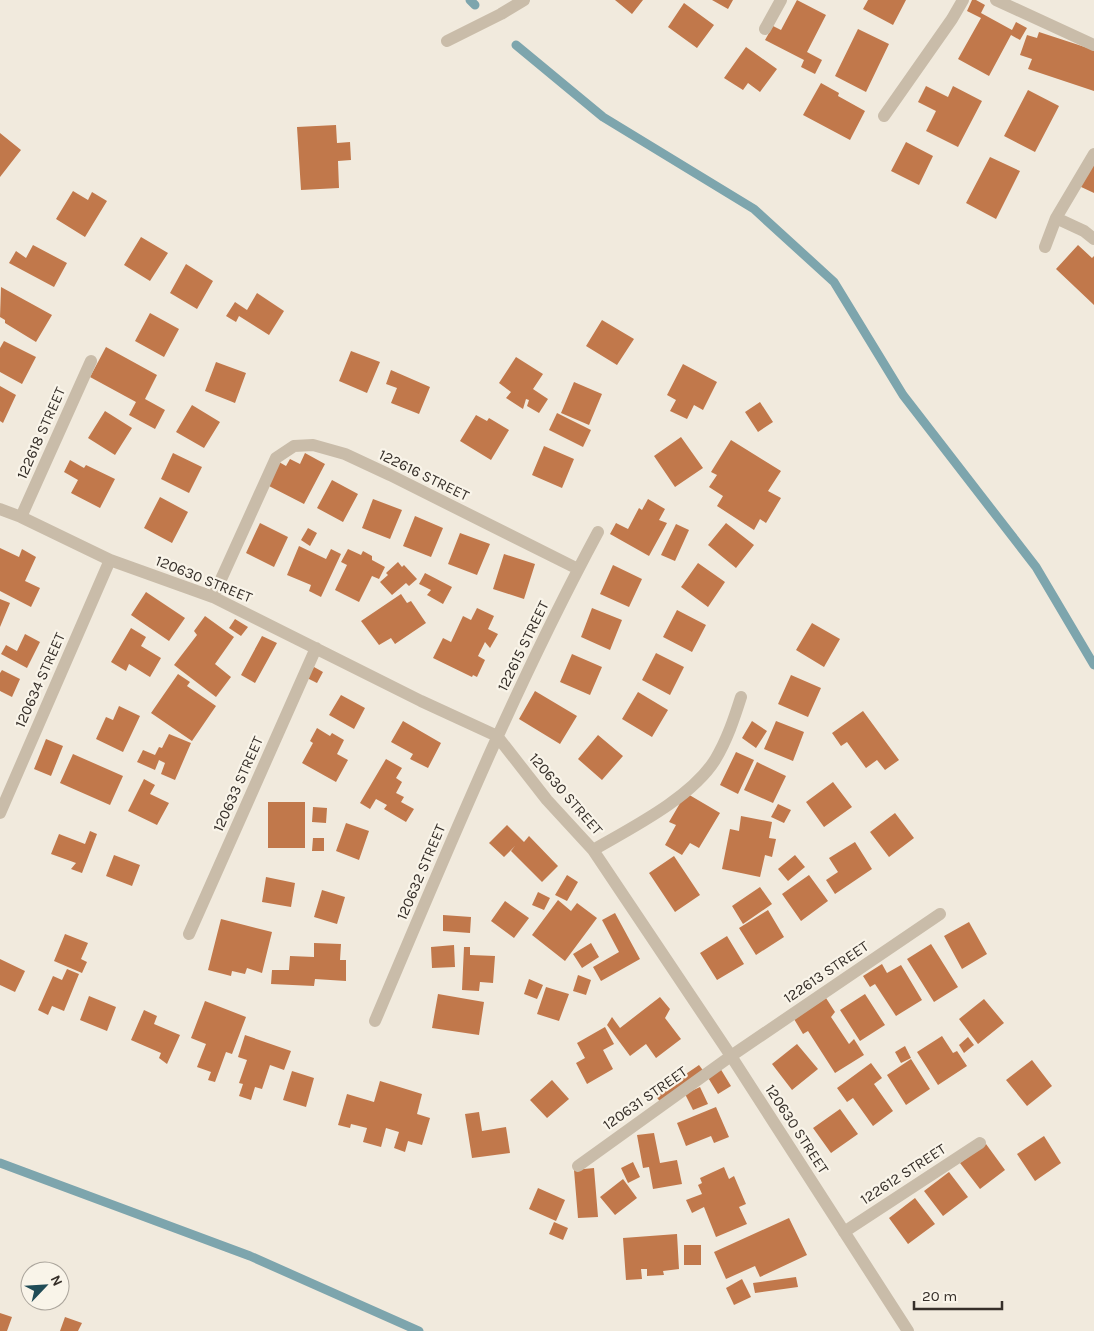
<svg xmlns="http://www.w3.org/2000/svg" width="1094" height="1331" viewBox="0 0 1094 1331" font-family="Karla,sans-serif">
<style>
.lines{fill:none;stroke-linecap:round;stroke-linejoin:round}
.stream{stroke:#7da5ad;stroke-width:9}
.building{fill:#c1784b}
.minor{stroke:#c9bca9;stroke-width:12}
.labels{text-anchor:middle;dominant-baseline:central;stroke-width:4.5;stroke-linejoin:round;paint-order:stroke}
.street-label{font-size:15px;fill:#362f29;stroke:#f9f4e9}
</style>
<rect width="100%" height="100%" fill="#f1eadd"/>
<g class="lines">
<path class="stream" d="M470,0l5,5
M516,45l87,72 151,92 80,73 69,113 133,172 58,98
M0,1163l250,93 169,75"/>
</g>
<path class="building" d="M615,0h28l-11,14z
M712,0h21l-5,9z
M797,0l29,15 -19,37 15,8 -7,14 -14,-7 3,-7 -39,-20 8,-14 8,4z
M868,0h38l-13,25 -30,-16z
M972,0h4l9,5 -4,8 31,17 4,-8 11,6 -7,12 -9,-5 -22,41 -31,-17 23,-41 -14,-7z
M684,3l30,22 -17,23 -29,-21z
M858,29l31,15 -23,48 -31,-16z
M1039,32l55,18v41l-66,-22 4,-10 -12,-4 7,-20 10,3z
M746,47l31,22 -17,23 -12,-9 -5,7 -19,-12z
M821,83l18,10 -1,3 27,15 -15,29 -47,-25z
M926,86l22,11 5,-11 29,15 -24,46 -32,-16 10,-20 -18,-9z
M1028,90l31,16 -24,46 -31,-16z
M336,125l1,18 13,-1 1,18 -13,1 1,27 -38,2 -4,-63z
M0,133l21,17 -21,27z
M906,142l27,14 -14,29 -28,-14z
M1094,156v37l-15,-7z
M990,157l30,14 -24,48 -30,-16z
M73,191l15,9 4,-8 15,9 -22,36 -29,-18z
M141,237l27,16 -18,28 -26,-16z
M33,245l34,18 -13,24 -45,-24 7,-12 10,7z
M1078,245l14,13 2,-2v49l-38,-36z
M186,264l27,17 -16,28 -27,-16z
M1,287l51,28 -16,27 -31,-19v-3l-5,-3z
M257,293l27,18 -15,24 -30,-19 -3,6 -10,-6 9,-14 12,8z
M150,313l29,16 -15,28 -29,-16z
M602,320l32,19 -17,26 -31,-19z
M4,341l32,16 -14,27 -22,-12v-24z
M106,347l51,28 -12,24 20,11 -10,19 -26,-14 7,-13 -46,-25z
M351,351l29,11 -13,31 -28,-12z
M516,357l27,17 -10,15 15,10 -9,14 -12,-7 2,-6 -3,-1 -3,10 -17,-11 5,-6 -12,-9z
M216,362l30,11 -11,30 -30,-12z
M683,364l34,18 -14,28 -9,-5 -7,14 -17,-8 6,-11 -9,-5z
M391,370l39,17 -11,27 -28,-11 6,-15 -11,-4z
M574,382l28,12 -13,31 -28,-12z
M0,386l16,9 -13,28 -3,-2z
M760,402l13,20 -15,10 -13,-20z
M192,405l28,17 -16,26 -28,-16z
M105,411l27,17 -17,27 -27,-17z
M557,413l34,17 -8,17 -34,-17z
M476,415l11,6 2,-3 20,12 -18,30 -31,-19z
M681,437l22,31 -28,19 -21,-31z
M731,440l50,31 -13,20 13,7 -15,25 -6,-4 -6,11 -37,-24 6,-10 -14,-9 8,-12 -6,-3z
M544,446l30,13 -12,29 -30,-13z
M173,453l29,14 -13,26 -28,-14z
M305,453l20,11 -21,40 -37,-19 12,-23 7,4 4,-7 10,5z
M70,460l14,8 2,-3 29,14 -15,29 -29,-15 7,-13 -14,-8z
M332,480l26,14 -15,28 -26,-14z
M160,497l28,15 -16,31 -28,-15z
M373,499l29,11 -12,29 -28,-11z
M648,499l17,10 -6,11 8,3 -18,33 -39,-22 6,-11 12,6 11,-21 3,2z
M415,516l28,12 -12,29 -28,-11z
M260,523l28,14 -14,30 -28,-14z
M726,523l28,22 -18,23 -28,-23z
M676,524l13,6 -14,31 -14,-6z
M308,528l9,5 -7,13 -9,-6z
M460,533l30,11 -13,31 -29,-11z
M299,546l27,13 5,-10 10,5 -20,43 -12,-6 2,-6 -24,-10z
M0,548l19,9 3,-8 14,8 -11,24 15,7 -9,19 -31,-16z
M348,549l13,6 2,-4 9,5v4l13,7 -6,12 -7,-3 -13,26 -24,-12 12,-25 -6,-3z
M504,554l31,10 -11,35 -31,-10z
M398,562l4,5 2,-2 13,14 -8,7 -3,-3 -14,12 -12,-13 8,-7 -2,-2z
M698,563l27,19 -17,25 -27,-20z
M613,565l29,14 -13,28 -29,-13z
M425,573l27,14 -9,17 -16,-9 4,-5 -12,-6z
M146,592l39,26 -16,23 -38,-26z
M401,594l6,9 4,-2 15,22 -31,21 -4,-6 -12,7 -18,-24z
M0,599l10,4 -10,24z
M477,608l17,8 -6,13 10,5 -8,14 -5,-6 -7,14 7,4 -8,17 -4,-2 -1,2 -39,-19 10,-20 8,4 12,-26 8,4z
M592,608l30,12 -12,30 -29,-13z
M677,610l29,15 -14,27 -29,-15z
M205,616l29,21 -19,27 16,13 -15,20 -42,-32 23,-30 -3,-4z
M235,619l13,8 -7,9 -12,-8z
M812,623l28,16 -16,28 -28,-17z
M131,628l15,9 -5,9 20,12 -11,19 -21,-13 -3,7 -15,-9z
M25,634l15,8 -13,26 -26,-14 5,-9 11,6z
M262,636l15,7 -22,40 -14,-8z
M656,653l28,14 -14,28 -28,-15z
M572,654l30,13 -12,28 -30,-13z
M314,667l9,5 -6,11 -10,-5z
M2,670l18,9 -8,18 -12,-6v-18z
M178,674l12,8 -3,4 29,20 -24,35 -41,-28z
M791,675l30,13 -13,29 -30,-13z
M535,691l42,25 -17,28 -41,-25z
M638,692l30,18 -16,27 -30,-18z
M341,695l24,13 -11,21 -25,-14z
M119,706l21,10 -17,36 -27,-13 10,-22 7,3z
M863,711l36,49 -14,10 -8,-10 -11,8 -19,-26 -6,4 -9,-13z
M403,721l38,22 -13,25 -18,-9 3,-5 -22,-12z
M752,721l15,10 -11,17 -14,-10z
M776,721l28,11 -11,29 -29,-12z
M317,728l13,8 2,-3 12,7 -7,14 11,6 -12,22 -34,-19 11,-20 -3,-2z
M169,734l22,9 -16,37 -14,-6 4,-11 -6,-3 -4,10 -18,-8 6,-12 12,5 4,-8 3,1z
M598,735l25,21 -21,24 -24,-21z
M46,739l17,7 -12,30 -17,-7z
M736,752l18,8 -16,34 -18,-9z
M73,754l50,22 -13,29 -50,-22z
M386,759l16,9 -6,10 6,4 -6,11 8,4 -3,5 13,7 -8,13 -22,-13 3,-4 -11,-6 -6,10 -10,-6z
M757,762l29,14 -13,27 -29,-13z
M144,779l11,6 -5,9 19,9 -12,22 -29,-14z
M833,782l19,25 -28,20 -18,-25z
M686,793l34,20 -21,35 -9,-5 -8,12 -17,-10 11,-20 -7,-3z
M268,802h37v46h-37z
M778,804l13,6 -7,13 -13,-6z
M313,807l14,1 -1,15 -14,-1z
M895,813l19,25 -25,19 -19,-25z
M741,816l31,6 -3,16 7,1 -4,18 -7,-2 -5,22 -38,-8 8,-40 9,2z
M346,823l23,8 -10,29 -23,-9z
M507,825l17,17 5,-6 29,30 -16,16 -31,-31 4,-5 -11,11 -15,-14z
M90,831l7,3 -15,39 -11,-4 5,-6 -25,-9 8,-20 26,10z
M313,838h11v13h-12z
M855,842l17,27 -37,25 -9,-14 12,-8 -9,-14z
M114,855l26,10 -8,21 -26,-10z
M795,855l10,12 -17,14 -10,-12z
M674,856l26,39 -25,17 -26,-39z
M567,875l11,7 -11,19 -12,-6z
M809,875l19,26 -27,20 -19,-27z
M266,877l29,6 -4,24 -29,-5z
M760,887l12,17 -29,20 -11,-18z
M322,890l23,7 -8,27 -23,-7z
M538,892l12,6 -6,12 -12,-5z
M558,900l13,11 6,-8 20,15 -32,43 -33,-26z
M505,901l24,17 -15,20 -23,-17z
M768,910l16,27 -28,18 -17,-27z
M615,913l25,46 -39,22 -8,-14 26,-15 -17,-32z
M443,915l28,2 -1,16 -27,-2z
M221,919l51,13 -10,41 -15,-5 -2,6 -13,-3 -1,5 -23,-6z
M969,922l18,32 -25,15 -18,-33z
M65,934l23,9 -7,16 6,3 -5,11 -28,-12z
M727,936l17,28 -27,16 -17,-27z
M314,943l27,1 -1,16h6v21l-31,-2 -1,7 -43,-2 1,-14h17l1,-14 24,1z
M591,943l8,14 -17,11 -9,-14z
M931,944l27,43 -24,15 -27,-43z
M454,945l1,22 -23,1 -1,-21z
M464,947h6v8l25,1 -2,27 -13,-1 -1,9 -17,-1z
M0,959l25,12 -10,21 -15,-7z
M882,964l5,9 14,-8 21,35 -26,16 -21,-32 -5,3 -7,-11z
M67,969l12,5 -15,37 -12,-5 -4,9 -10,-5 15,-34 9,4z
M578,975l13,5 -5,15 -13,-4z
M529,979l14,6 -6,14 -13,-5z
M546,987l23,7 -10,27 -22,-7z
M438,994l46,8 -5,33 -47,-7z
M865,994l20,31 -25,16 -20,-31z
M89,996l27,11 -9,24 -27,-11z
M660,997l10,12 -5,9 16,21 -25,19 -10,-14 -16,12 -23,-31 5,-8 8,11z
M826,998l9,14 -4,5 18,27 5,-5 10,16 -29,18 -27,-42 -5,3 -9,-15z
M984,999l20,24 -26,21 -19,-25z
M205,1001l41,16 -14,37 -6,-2 -11,30 -7,-2 3,-8 -14,-5 9,-23 -15,-6z
M144,1010l13,6 -3,8 26,11 -13,29 -8,-6 2,-5 -30,-13z
M605,1027l9,17 -11,6 10,19 -26,15 -11,-21 9,-5 -8,-15z
M245,1035l46,16 -7,19 -14,-5 -8,24 -7,-2 -4,13 -12,-4 4,-12 -4,-1 8,-23 -9,-3z
M942,1036l11,17 4,-2 10,15 -29,19 -21,-33z
M968,1037l6,8 -10,8 -5,-8z
M797,1044l21,25 -26,21 -20,-26z
M905,1046l6,12 -10,5 -6,-11z
M911,1059l19,30 -24,16 -19,-30z
M1032,1060l20,26 -25,20 -21,-26z
M871,1063l11,15 -8,6 19,27 -20,15 -20,-28 -6,4 -10,-14z
M699,1065l6,8 -44,30 -6,-8z
M720,1068l11,18 -13,8 -11,-18z
M292,1071l22,7 -8,29 -23,-7z
M552,1080l17,19 -22,19 -17,-18z
M380,1081l42,13 -5,20 13,4 -8,27 -14,-4 -3,11 -11,-4 5,-16 -13,-4 -5,19 -18,-5 4,-14 -16,-4 -1,4 -12,-3 9,-31 27,8z
M700,1087l8,17 -15,6 -8,-16z
M716,1107l13,30 -15,6 -3,-7 -25,10 -9,-23z
M840,1109l18,25 -27,19 -18,-25z
M479,1112l3,19 24,-4 4,26 -38,5 -7,-44z
M654,1133l6,30 17,-3 5,24 -29,5 -4,-22 -6,1 -6,-33z
M1044,1136l17,27 -26,18 -18,-27z
M986,1144l19,26 -25,19 -20,-26z
M633,1162l7,15 -12,6 -7,-15z
M724,1167l5,12 5,-3 12,28 -7,3 8,17 -31,13 -12,-30 -12,6 -6,-13 16,-6 -4,-9 4,-2 -2,-5z
M594,1168l4,49 -20,1 -4,-48z
M949,1172l19,25 -25,19 -19,-25z
M623,1179l14,19 -22,17 -15,-18z
M538,1188l27,12 -9,21 -27,-12z
M915,1198l20,26 -27,20 -19,-26z
M789,1218l18,37 -47,22 -5,-11 -29,13 -12,-27z
M554,1222l14,6 -5,12 -14,-6z
M677,1234l2,35 -16,2 1,4 -17,1v-7h-6l1,10 -16,1 -3,-42z
M684,1245h17v20h-17z
M796,1277l2,10 -43,6 -2,-10z
M742,1279l9,18 -17,8 -8,-17z
M0,1313l12,4 -5,14h-7z
M65,1317l17,6 -4,8h-18z"/>
<g class="lines">
<path class="minor" d="M996,0l98,45
M765,29l16,-29
M447,41l54,-27 23,-14
M884,116l68,-97 11,-19
M1056,218l28,13 10,8
M1045,247l11,-29 38,-64
M0,509l21,8 89,43 103,37 208,104 76,35 50,64 46,50 138,206 177,275
M21,517l70,-156
M213,597l63,-139 18,-12 19,-1 32,9 45,21 188,94
M0,813l110,-253
M593,850c38,-22 98,-52 122,-90 12,-20 19,-41 26,-63
M189,934l127,-286
M375,1021c70,-165 138,-331 223,-489
M578,1166l153,-110 209,-142
M844,1232l136,-89"/>
</g>
<g class="labels">
<g class="street-label">
<text transform="translate(41 433) rotate(-66)">122618 STREET</text>
<text transform="translate(424 475) rotate(26)">122616 STREET</text>
<text transform="translate(204 579) rotate(22)">120630 STREET</text>
<text transform="translate(523 646) rotate(-64)">122615 STREET</text>
<text transform="translate(40 680) rotate(-66)">120634 STREET</text>
<text transform="translate(238 784) rotate(-66)">120633 STREET</text>
<text transform="translate(566 794) rotate(49)">120630 STREET</text>
<text transform="translate(421 872) rotate(-67)">120632 STREET</text>
<text transform="translate(826 972) rotate(-34)">122613 STREET</text>
<text transform="translate(645 1098) rotate(-35)">120631 STREET</text>
<text transform="translate(797 1129) rotate(57)">120630 STREET</text>
<text transform="translate(903 1174) rotate(-33)">122612 STREET</text>
</g>
</g>
<g transform="translate(45 1286) rotate(65)"><circle r="24" fill="#f9f4e9" stroke="#aba59c"/>
<path d="M0-4L9 19L0 12L-9 19Z" fill="#204b56"/>
<text y="-8" font-size="14" font-weight="bold" text-anchor="middle" fill="#362f29">N</text>
</g>
<path d="M914 1301v8h88v-8" fill="none" stroke="#362f29" stroke-width="2.5"/>
<text x="922" y="1301" font-size="15" fill="#362f29" stroke="#f9f4e9" stroke-width="4" paint-order="stroke">20 m</text>
</svg>
